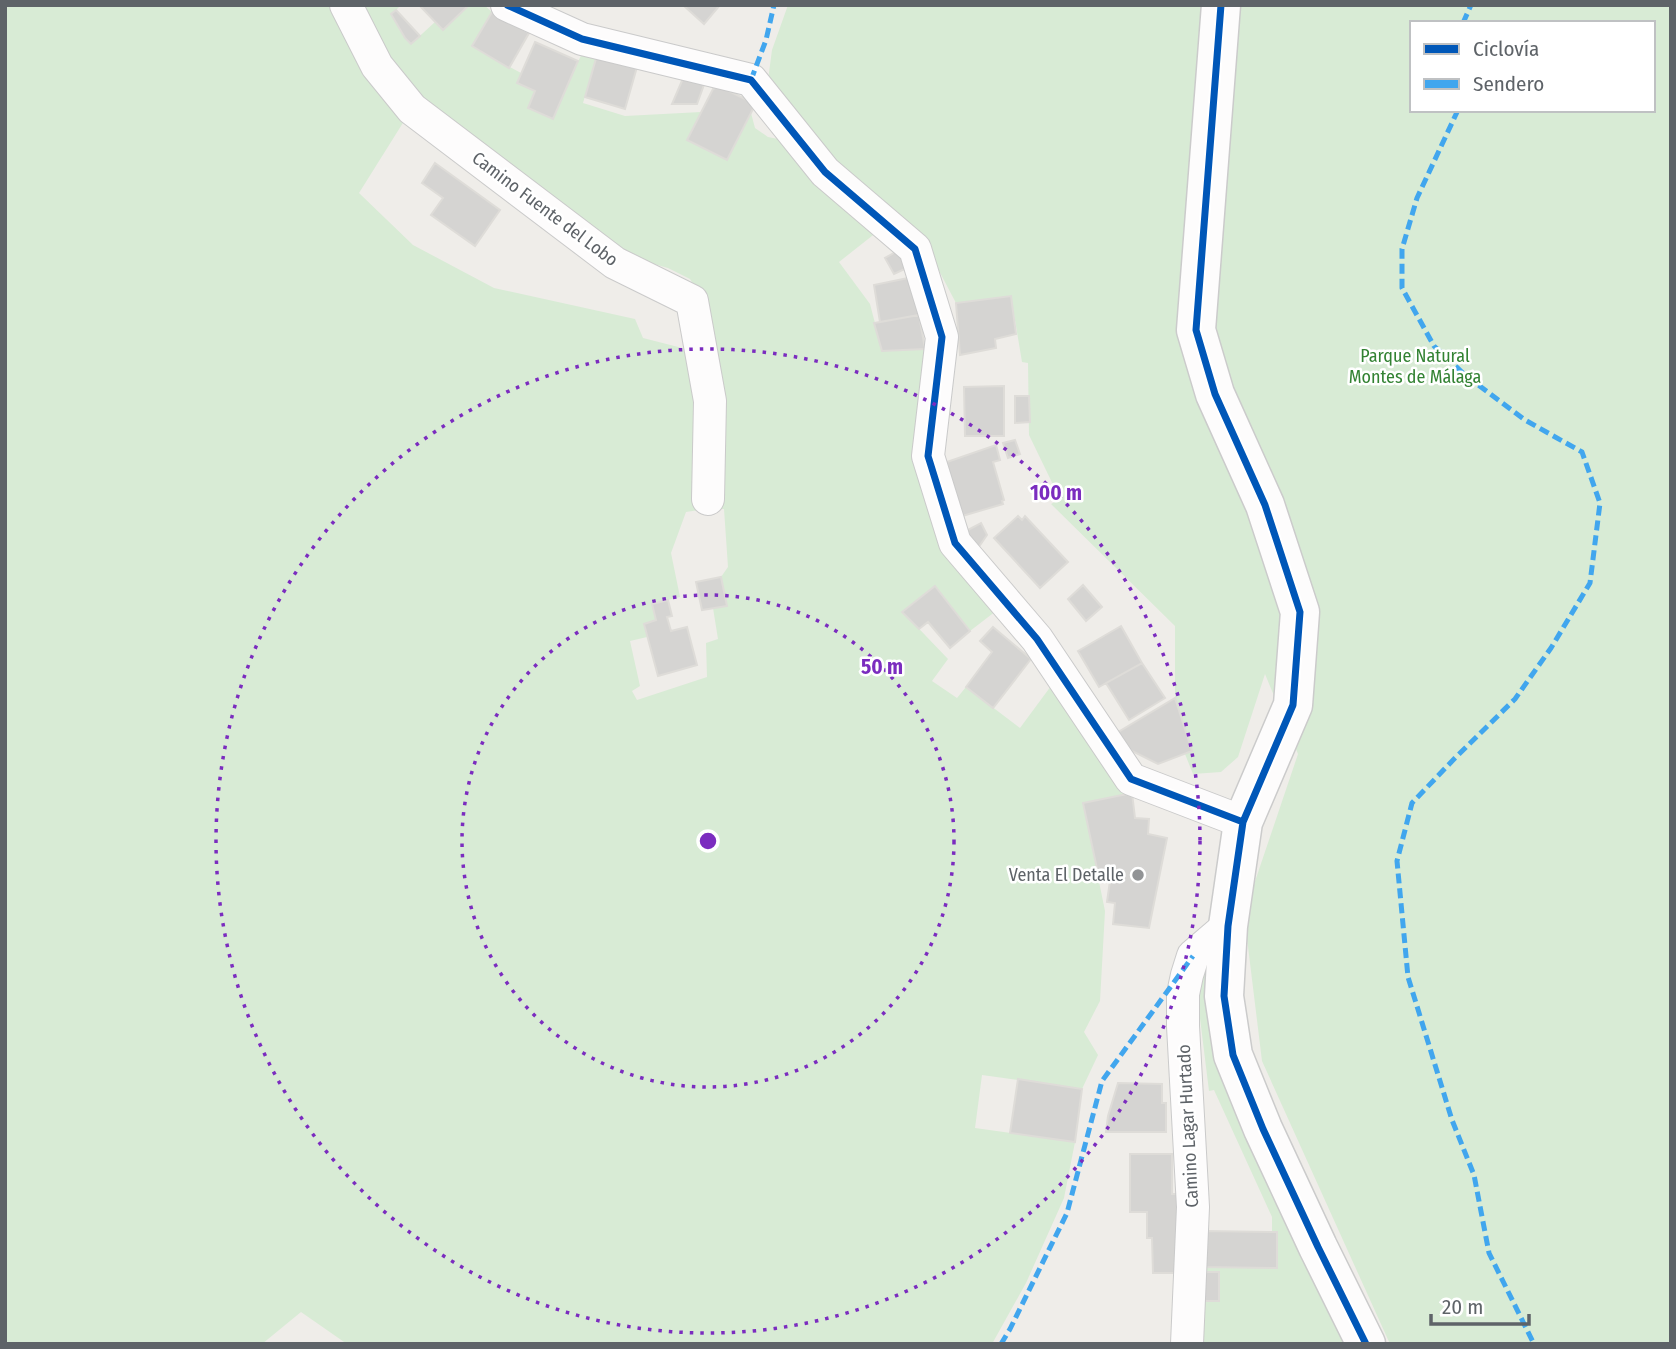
<svg xmlns="http://www.w3.org/2000/svg" width="1676" height="1349" viewBox="0 0 1676 1349" font-family="'Fira Sans Condensed',sans-serif">
<style>
.green{fill:#d8ebd5;fill-rule:evenodd}
.building{fill:#d5d4d2;stroke:#dedcd8;stroke-width:2}
.lines{fill:none;stroke-linecap:round;stroke-linejoin:round}
.minor-casing{stroke:#cacaca;stroke-width:34}
.secondary-casing{stroke:#cbcbcb;stroke-width:41}
.minor{stroke:#fdfcfc;stroke-width:32}
.secondary{stroke:#fdfcfc;stroke-width:38}
.quiet{stroke:#41a6ee;stroke-width:5;stroke-dasharray:10 5;stroke-linecap:butt}
.cycleway-casing{stroke:#fff;stroke-width:11}
.cycleway{stroke:#0057b8;stroke-width:7}
.ring{fill:none;stroke:#7b2cbf;stroke-width:3.5;stroke-dasharray:3.5 7}
.poi-dot{fill:#919395;stroke:#fff;stroke-width:2.5}
.labels{text-anchor:middle;dominant-baseline:central;stroke-width:5;stroke-linejoin:round;paint-order:stroke}
.street-label{font-size:18px;fill:#5e6368;stroke:#fff}
.park-label{font-size:18px;fill:#328232;stroke:#fff}
.poi-label{font-size:18px;fill:#5e6368;stroke:#fff;text-anchor:end}
.centre{fill:#7b2cbf;stroke:#fff;stroke-width:3.5}
.ring-label{font-size:21px;text-anchor:middle;font-weight:bold;fill:#7b2cbf;stroke:#fff;stroke-width:5;stroke-linejoin:round;paint-order:stroke}
</style>
<rect width="100%" height="100%" fill="#efede9"/>
<path class="green" d="M5,5h333l68,113 -47,75 54,52 81,43 141,31 8,19 51,13 5,159 -13,2 -15,41 9,44 -28,7 4,16 -12,4 3,13 -17,4 10,45 -8,5 5,9 70,-23 -1,-34 12,-4 -5,-31 14,-2 -6,-29 7,-10 -4,-58h-7l-16,-212 -11,-18 -22,-11 -39,-11 -198,-146 -51,-51 -24,-55h45l-9,9 13,24 6,6 24,-22 8,8 27,-25h14l8,7 -19,35 48,26 -4,10 18,8 -7,17 24,11 32,-70 14,3 -15,51 42,13 76,-4 -14,28 40,20 24,-47 4,15 13,9 26,5 83,90 -38,30 31,42 12,46 43,-1 -9,75 80,187 -26,20 -35,-45 -32,26 45,47 -16,22 25,17 9,-11 54,41 31,-42 22,35 46,58 6,16 -42,8 22,108 -5,90 -16,31 14,23 -16,34 -100,-14 -7,53 100,14 -11,56 -38,85 -34,61h-645l-46,-32 -39,32h-257z
M788,5h883v1339h-281l-128,-283 -18,-147 54,-160 -33,-80 -27,83 -17,15 -28,2 -8,-20 7,-3 -17,-53v-72l-124,-122 9,-5 -31,-64 -1,-72 -6,-1 -11,-66 -55,7 -31,-59 -72,-59 -85,-105 4,-30zM1412,23h241v87h-241z
M1210,968l144,376h-153l1,-43h17v-29h-17l1,-5 73,1 1,-35 -5,-1v-15l-58,-127 -5,1 -13,-105 3,-13z"/>
<path class="building" d="M419,5h46l2,2 -24,23z
M683,5h37l-16,19z
M396,10l24,26 -9,8 -6,-6 -14,-24z
M492,12l37,21 -20,35 -37,-22z
M535,42l43,19 -25,58 -25,-11 7,-17 -18,-8z
M597,55l40,12 -12,42 -40,-12z
M684,76l21,6 -8,22h-25z
M719,86l32,16 2,7 -26,51 -40,-20 26,-51z
M435,163l65,47 -25,36 -44,-31 12,-17 -21,-15z
M899,250l10,17 -15,7 -9,-16z
M913,277l6,38 -39,7 -6,-37z
M1011,296l5,38 -21,5 1,9 -36,7 -4,-52z
M919,315l6,34 -43,2 -8,-28z
M1004,386v50h-39l-1,-49z
M1015,396h14l1,26 -15,1z
M1015,440l5,14 -12,4 -5,-15z
M996,445l4,15 -7,2 11,38 -2,1 1,3 -44,13 -9,-34 -3,-21z
M1018,516l4,4 3,-4 43,46 -28,26 -46,-50z
M981,523l6,12 -11,16 -10,-20z
M721,577l6,29 -25,4 -6,-28z
M1083,585l19,22 -16,14 -18,-22z
M935,586l35,45 -20,17 -22,-26 -9,7 -17,-17z
M668,600l4,16 -5,1 4,14 16,-4 10,38 -39,11 -14,-52 12,-4 -4,-16z
M1121,626l21,37 -43,24 -21,-36z
M993,627l38,32 -38,49 -27,-21 26,-35 -12,-11z
M1142,663l23,35 -36,22 -23,-37z
M1175,698l17,53 -34,13 -26,-13 -17,-17z
M1132,793l3,25 14,1 -1,15 19,4 -18,90 -36,-4 2,-21 -8,-1 3,-21 -11,-3 -16,-75z
M1018,1079l64,10 -7,53 -65,-9z
M1118,1083l44,1v19h4v29h-60l2,-16z
M1130,1154h42v40h12l-4,79h-27l-1,-35h-5v-26h-17z
M1204,1231l73,1v36l-74,-1z
M1202,1272h17v29h-17z"/>
<g class="lines">
<defs>
<path id="minor" d="M346,5l31,61 35,43 203,154 77,38 18,100 -2,98
M507,5l75,34 169,41 74,92 90,77 27,88 -14,119 27,87 82,96 94,140 112,43
M1187,1344l6,-137 -10,-181v-32l4,-19 6,-19 35,-30"/>
<path id="secondary" d="M1221,5l-25,325 19,64 50,111 35,107 -7,93 -50,117 -15,104 -4,70 9,59 30,74 55,118 48,97"/>
</defs>
<use href="#minor" class="minor-casing"/>
<use href="#secondary" class="secondary-casing"/>
<use href="#minor" class="minor"/>
<use href="#secondary" class="secondary"/>
<path class="quiet" d="M1463,23l8,-18
M751,80l15,-40 8,-35
M1458,110l-41,88 -15,51v39l32,58 31,29 60,45 57,32 18,51 -10,80 -39,65 -36,51 -60,59 -43,45 -15,58 11,116 44,143 22,55 15,78 45,91
M1001,1344l9,-15 57,-116 35,-132 91,-125"/>
<defs>
<path id="cycleway" d="M507,5l75,34 169,41 74,92 90,77 27,88 -14,119 27,87 82,96 94,140 112,43
M1221,5l-25,325 19,64 50,111 35,107 -7,93 -50,117 -15,104 -4,70 9,59 30,74 55,118 48,97"/>
</defs>
<use href="#cycleway" class="cycleway-casing"/>
<use href="#cycleway" class="cycleway"/>
</g>
<g class="ring">
<circle cx="708" cy="841" r="246"/>
<circle cx="708" cy="841" r="492"/>
</g>
<circle class="poi-dot" cx="1138" cy="875" r="7"/>
<g class="labels">
<g class="street-label">
<text transform="translate(545 209) rotate(37)">Camino Fuente del Lobo</text>
<text transform="translate(1188 1126) rotate(-93)">Camino Lagar Hurtado</text>
</g>
<g class="park-label">
<text x="1415" y="356">Parque Natural<tspan x="1415" dy="21">Montes de Málaga</tspan></text>
</g>
<g class="poi-label">
<text x="1124" y="875">Venta El Detalle</text>
</g>
</g>
<circle cx="708" cy="841" r="10" class="centre"/>
<g class="ring-label">
<text x="1056" y="500">100 m</text>
<text x="882" y="674">50 m</text>
</g>
<rect width="1676" height="1349" fill="none" stroke="#5e6368" stroke-width="14"/>
<rect x="1410" y="21" width="245" height="91" fill="#ffffff" stroke="#bfc1c3" stroke-width="2"/>
<rect x="1424" y="44" width="35" height="10" fill="#0057b8" stroke="#bfc1c3" stroke-width="2"/>
<text x="1473" y="56" font-size="21" fill="#5e6368">Ciclovía</text>
<rect x="1424" y="79" width="35" height="10" fill="#41a6ee" stroke="#bfc1c3" stroke-width="2"/>
<text x="1473" y="91" font-size="21" fill="#5e6368">Sendero</text>
<path d="M1431 1314v10h98v-10" fill="none" stroke="#5e6368" stroke-width="3.5"/>
<text x="1442" y="1314" font-size="21" fill="#5e6368" stroke="#ffffff" stroke-width="5" paint-order="stroke">20 m</text>
</svg>
